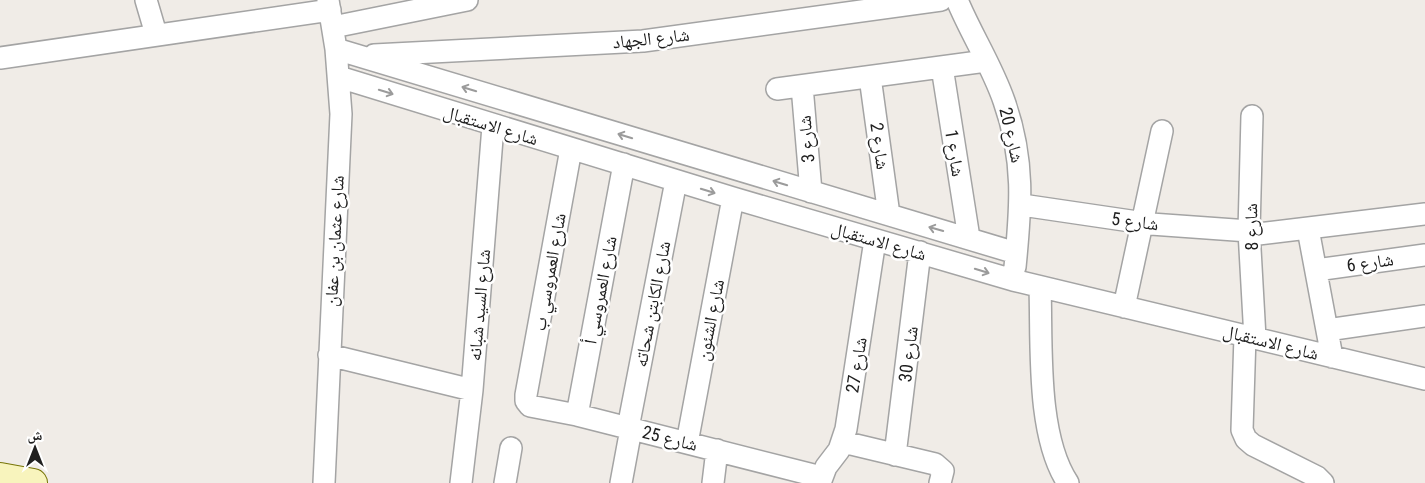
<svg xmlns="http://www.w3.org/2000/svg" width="1425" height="483" viewBox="0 0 1425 483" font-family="'Roboto Condensed','Noto Naskh Arabic',sans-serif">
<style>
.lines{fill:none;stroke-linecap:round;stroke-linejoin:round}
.street-casing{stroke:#a4a4a4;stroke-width:24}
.secondary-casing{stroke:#777507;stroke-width:30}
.street{stroke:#fff;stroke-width:21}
.secondary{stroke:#f8f4bd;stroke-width:28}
.oneway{stroke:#9b9b9b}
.labels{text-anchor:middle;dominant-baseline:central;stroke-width:5;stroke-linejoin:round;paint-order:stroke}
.street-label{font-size:18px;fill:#202020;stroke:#fff}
</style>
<rect width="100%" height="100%" fill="#f0ece7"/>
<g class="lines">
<defs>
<path id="street" d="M146,0l10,34
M957,0c14,34 35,66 47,101 21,59 17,106 11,166
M333,27l134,-27
M336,49l680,204
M374,55l269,-14 298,-41
M0,58l330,-48
M942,67l27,171
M339,77l394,121 280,82 412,99
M870,77l19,138
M802,86l9,106
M777,89l209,-28
M1252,116l-3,115 6,107
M571,149l-45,246v6l4,5 47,9 244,62
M1022,205l129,19 98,7
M1308,229l24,128
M1250,235l175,-21
M1316,270l109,-15
M1040,287c2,57 -4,148 28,196
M1124,307l38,-176
M1327,330l98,-14
M1245,336l-3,94 4,9 7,6 64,32 6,6
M329,355l143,35
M577,415l47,-251
M628,428l48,-247
M843,442l92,22 8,7 -3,12
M687,443l46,-245
M895,455l25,-203
M324,483l17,-369 -5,-65 -8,-49
M461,483l11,-93 21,-264
M505,483l6,-35
M621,483l10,-54
M713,483l4,-33
M820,483l6,-16 13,-17 7,-21 29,-189"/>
<path id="secondary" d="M0,477l33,6"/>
</defs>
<use href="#street" class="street-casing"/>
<use href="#secondary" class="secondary-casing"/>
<use href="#street" class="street"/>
<use href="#secondary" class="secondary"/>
</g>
<defs><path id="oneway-shaft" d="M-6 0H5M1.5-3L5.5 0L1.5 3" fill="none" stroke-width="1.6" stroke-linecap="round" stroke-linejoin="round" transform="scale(1.25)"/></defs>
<g class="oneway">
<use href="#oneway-shaft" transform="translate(469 89) rotate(-163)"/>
<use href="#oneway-shaft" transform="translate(386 92) rotate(17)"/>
<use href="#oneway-shaft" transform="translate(625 136) rotate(-163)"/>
<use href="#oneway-shaft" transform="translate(780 183) rotate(-163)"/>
<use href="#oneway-shaft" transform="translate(708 191) rotate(17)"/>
<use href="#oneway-shaft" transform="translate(936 229) rotate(-164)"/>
<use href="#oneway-shaft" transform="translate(982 271) rotate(17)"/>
</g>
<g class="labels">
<g class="street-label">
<text transform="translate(651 38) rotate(-6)">شارع الجهاد</text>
<text transform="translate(491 125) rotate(17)">شارع الاستقبال</text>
<text transform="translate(1012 135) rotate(77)">شارع 20</text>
<text transform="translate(806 139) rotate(-95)">شارع 3</text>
<text transform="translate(880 146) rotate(82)">شارع 2</text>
<text transform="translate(955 153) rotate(81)">شارع 1</text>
<text transform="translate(1135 221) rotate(7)">شارع 5</text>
<text transform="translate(1251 227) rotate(-91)">شارع 8</text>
<text transform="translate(334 241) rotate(-87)">شارع عثمان بن عفان</text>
<text transform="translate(879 241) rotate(16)">شارع الاستقبال</text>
<text transform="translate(1370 262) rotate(-8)">شارع 6</text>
<text transform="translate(549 272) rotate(-80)">شارع العمروسي ب</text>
<text transform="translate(600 290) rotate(-79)">شارع العمروسي أ</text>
<text transform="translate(652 304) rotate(-79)">شارع الكابتن شحاته</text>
<text transform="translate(479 305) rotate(-85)">شارع السيد شبانه</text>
<text transform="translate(710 320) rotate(-79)">شارع الشئون</text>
<text transform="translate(1271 342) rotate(14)">شارع الاستقبال</text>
<text transform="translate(908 354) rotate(-83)">شارع 30</text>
<text transform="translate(856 365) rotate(-81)">شارع 27</text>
<text transform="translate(670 438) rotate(14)">شارع 25</text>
</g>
</g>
<g transform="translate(35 448)" stroke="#ffffff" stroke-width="4" paint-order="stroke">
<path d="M0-4L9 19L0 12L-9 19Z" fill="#202020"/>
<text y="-8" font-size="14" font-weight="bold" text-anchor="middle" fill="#202020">ش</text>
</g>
</svg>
